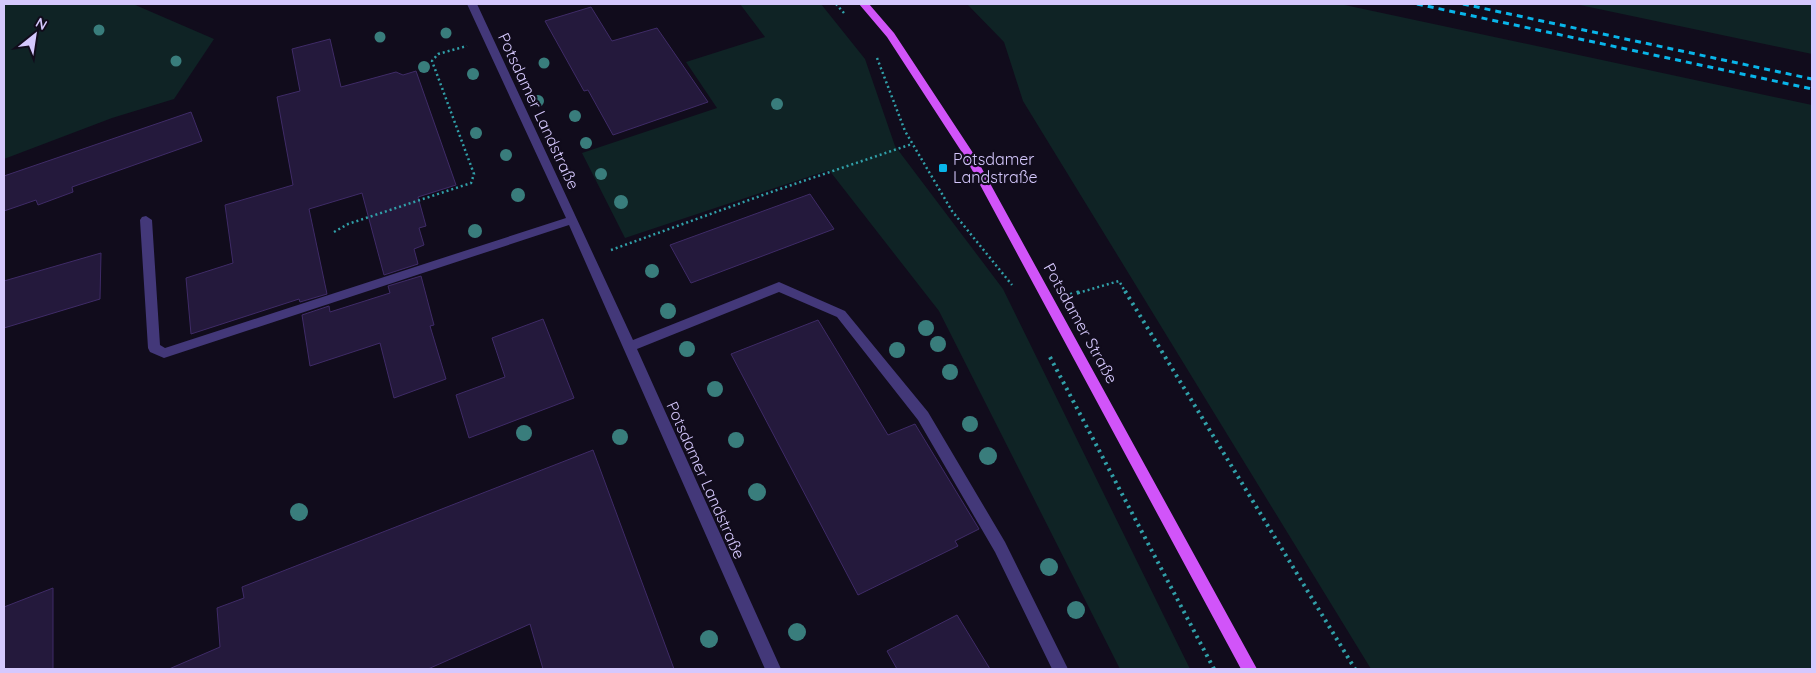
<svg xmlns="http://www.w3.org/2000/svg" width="1816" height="673" viewBox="0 0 1816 673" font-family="Quicksand,sans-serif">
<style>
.green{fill:#0f2325}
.building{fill:#24193c;stroke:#3f2b67}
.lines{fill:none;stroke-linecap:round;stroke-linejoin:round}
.path-far1{stroke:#31a0a9;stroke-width:2.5;stroke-dasharray:2 3;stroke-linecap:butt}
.path{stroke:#31a0a9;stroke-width:4;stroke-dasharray:2.5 4.5;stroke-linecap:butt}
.minor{fill:#433879;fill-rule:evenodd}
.major{fill:#d154f9;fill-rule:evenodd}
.rail{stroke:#09b5e9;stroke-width:3;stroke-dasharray:6 5;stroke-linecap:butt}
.tree{fill:#397d7c}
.poi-dot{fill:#09b5e9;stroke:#110c1c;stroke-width:2}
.labels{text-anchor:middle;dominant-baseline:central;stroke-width:4.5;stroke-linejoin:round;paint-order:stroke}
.street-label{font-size:16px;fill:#d5c8fd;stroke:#110c1c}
.poi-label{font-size:16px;fill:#d5c8fd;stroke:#110c1c;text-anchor:start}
</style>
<rect width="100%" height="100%" fill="#110c1c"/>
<path class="green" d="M4,4h129l81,35 -40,60 -62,19 -108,41z
M740,4h81l44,55 30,87 108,143 187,380h-70l-181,-358 -110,-141 -204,68 -43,-85 135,-45 -31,-46 79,-25z
M967,4h373l472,101v564h-441l-348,-568 -19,-59z
M1575,4h237v50z"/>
<path class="building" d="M591,7l21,34 45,-13 51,74 -95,33 -25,-45 -4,1 -39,-70z
M330,39l11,48 55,-15 7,3 13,-4 40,114 -38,12 8,29 -7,2 5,17 -10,4 4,15 -34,11 -22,-82 -53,16 18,85 -27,8 -1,-3 -108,35 -5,-56 47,-15 -8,-58 68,-20 -16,-88 23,-6 -8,-42z
M191,112l11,29 -130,46 1,5 -35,13 -2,-5 -32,11v-35z
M810,194l24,35 -143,54 -21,-38z
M101,253l-1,46 -96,29v-47z
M421,276l13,49 -4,1 16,53 -52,19 -14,-55 -70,23 -8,-51 27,-9 1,6 60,-19 -2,-7z
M543,319l31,79 -105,40 -13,-43 49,-18 -13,-39z
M818,320l70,115 27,-11 64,105 -24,12 3,5 -100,49 -127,-241z
M593,450l81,219h-131l-13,-45 -102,45h-259l51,-22 -3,-39 27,-10 -2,-11z
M53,588v81h-49v-62z
M957,615l33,54h-93l-10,-18z"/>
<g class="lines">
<path class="path-far1" d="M836,4l8,9
M877,58l28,73 47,80 60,74
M334,232l14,-8 123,-41 3,-9 -42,-113 6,-7 29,-8
M611,250l163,-59 138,-47
M1078,293l41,-12 7,12"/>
<path class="path" d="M1125,291l230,378
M1070,295l13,-4
M1050,357l164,312"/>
<path class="minor" d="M467,4h10l156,336 146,-58 66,29 83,101 77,130 63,127h-16l-57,-117 -77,-132 -81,-103 -58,-25 -142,57 144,320h-16l-196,-444 -405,133 -14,-6 -2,-4 -8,-128 2,-3 4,-1 6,4 8,125 5,3 401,-130z"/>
<path class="major" d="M859,4h10l25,29 81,123 282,513h-16l-276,-512 -78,-120z"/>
<path class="rail" d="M1417,4l395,85
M1463,4l349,75"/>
</g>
<g class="tree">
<circle cx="99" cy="30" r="5.5"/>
<circle cx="446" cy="33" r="5.5"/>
<circle cx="380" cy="37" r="5.5"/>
<circle cx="176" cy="61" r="5.5"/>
<circle cx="544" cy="63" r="5.5"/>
<circle cx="424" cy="67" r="6"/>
<circle cx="473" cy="74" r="6"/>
<circle cx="538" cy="101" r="6"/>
<circle cx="777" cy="104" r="6"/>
<circle cx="575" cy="116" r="6"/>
<circle cx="476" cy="133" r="6"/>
<circle cx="586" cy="143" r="6"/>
<circle cx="506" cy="155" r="6"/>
<circle cx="601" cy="174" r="6"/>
<circle cx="518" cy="195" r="7"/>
<circle cx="621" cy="202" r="7"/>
<circle cx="475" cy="231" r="7"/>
<circle cx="652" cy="271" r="7"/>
<circle cx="668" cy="311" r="8"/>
<circle cx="926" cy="328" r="8"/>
<circle cx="938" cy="344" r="8"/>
<circle cx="687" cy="349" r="8"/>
<circle cx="897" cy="350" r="8"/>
<circle cx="950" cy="372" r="8"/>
<circle cx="715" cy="389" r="8"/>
<circle cx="970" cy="424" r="8"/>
<circle cx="524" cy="433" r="8"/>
<circle cx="620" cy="437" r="8"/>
<circle cx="736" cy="440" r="8"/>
<circle cx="988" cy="456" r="9"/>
<circle cx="757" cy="492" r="9"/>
<circle cx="299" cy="512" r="9"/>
<circle cx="1049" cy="567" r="9"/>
<circle cx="1076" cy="610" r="9"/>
<circle cx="797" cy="632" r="9"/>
<circle cx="709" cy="639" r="9"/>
</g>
<rect class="poi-dot" x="938" y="163" width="10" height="10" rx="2.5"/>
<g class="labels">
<g class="street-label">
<text transform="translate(539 111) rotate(65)">Potsdamer Landstraße</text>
<text transform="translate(1081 323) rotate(61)">Potsdamer Straße</text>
<text transform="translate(706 480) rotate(66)">Potsdamer Landstraße</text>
</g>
<g class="poi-label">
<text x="953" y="159">Potsdamer<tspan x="953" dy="18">Landstraße</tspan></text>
</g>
</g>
<rect width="1816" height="673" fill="none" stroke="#d5c8fd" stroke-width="10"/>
<g transform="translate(35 35) rotate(30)" stroke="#110c1c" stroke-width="4" paint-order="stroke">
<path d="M0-4L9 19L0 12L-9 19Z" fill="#d5c8fd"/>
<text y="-8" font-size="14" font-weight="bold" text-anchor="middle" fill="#d5c8fd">N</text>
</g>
</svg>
